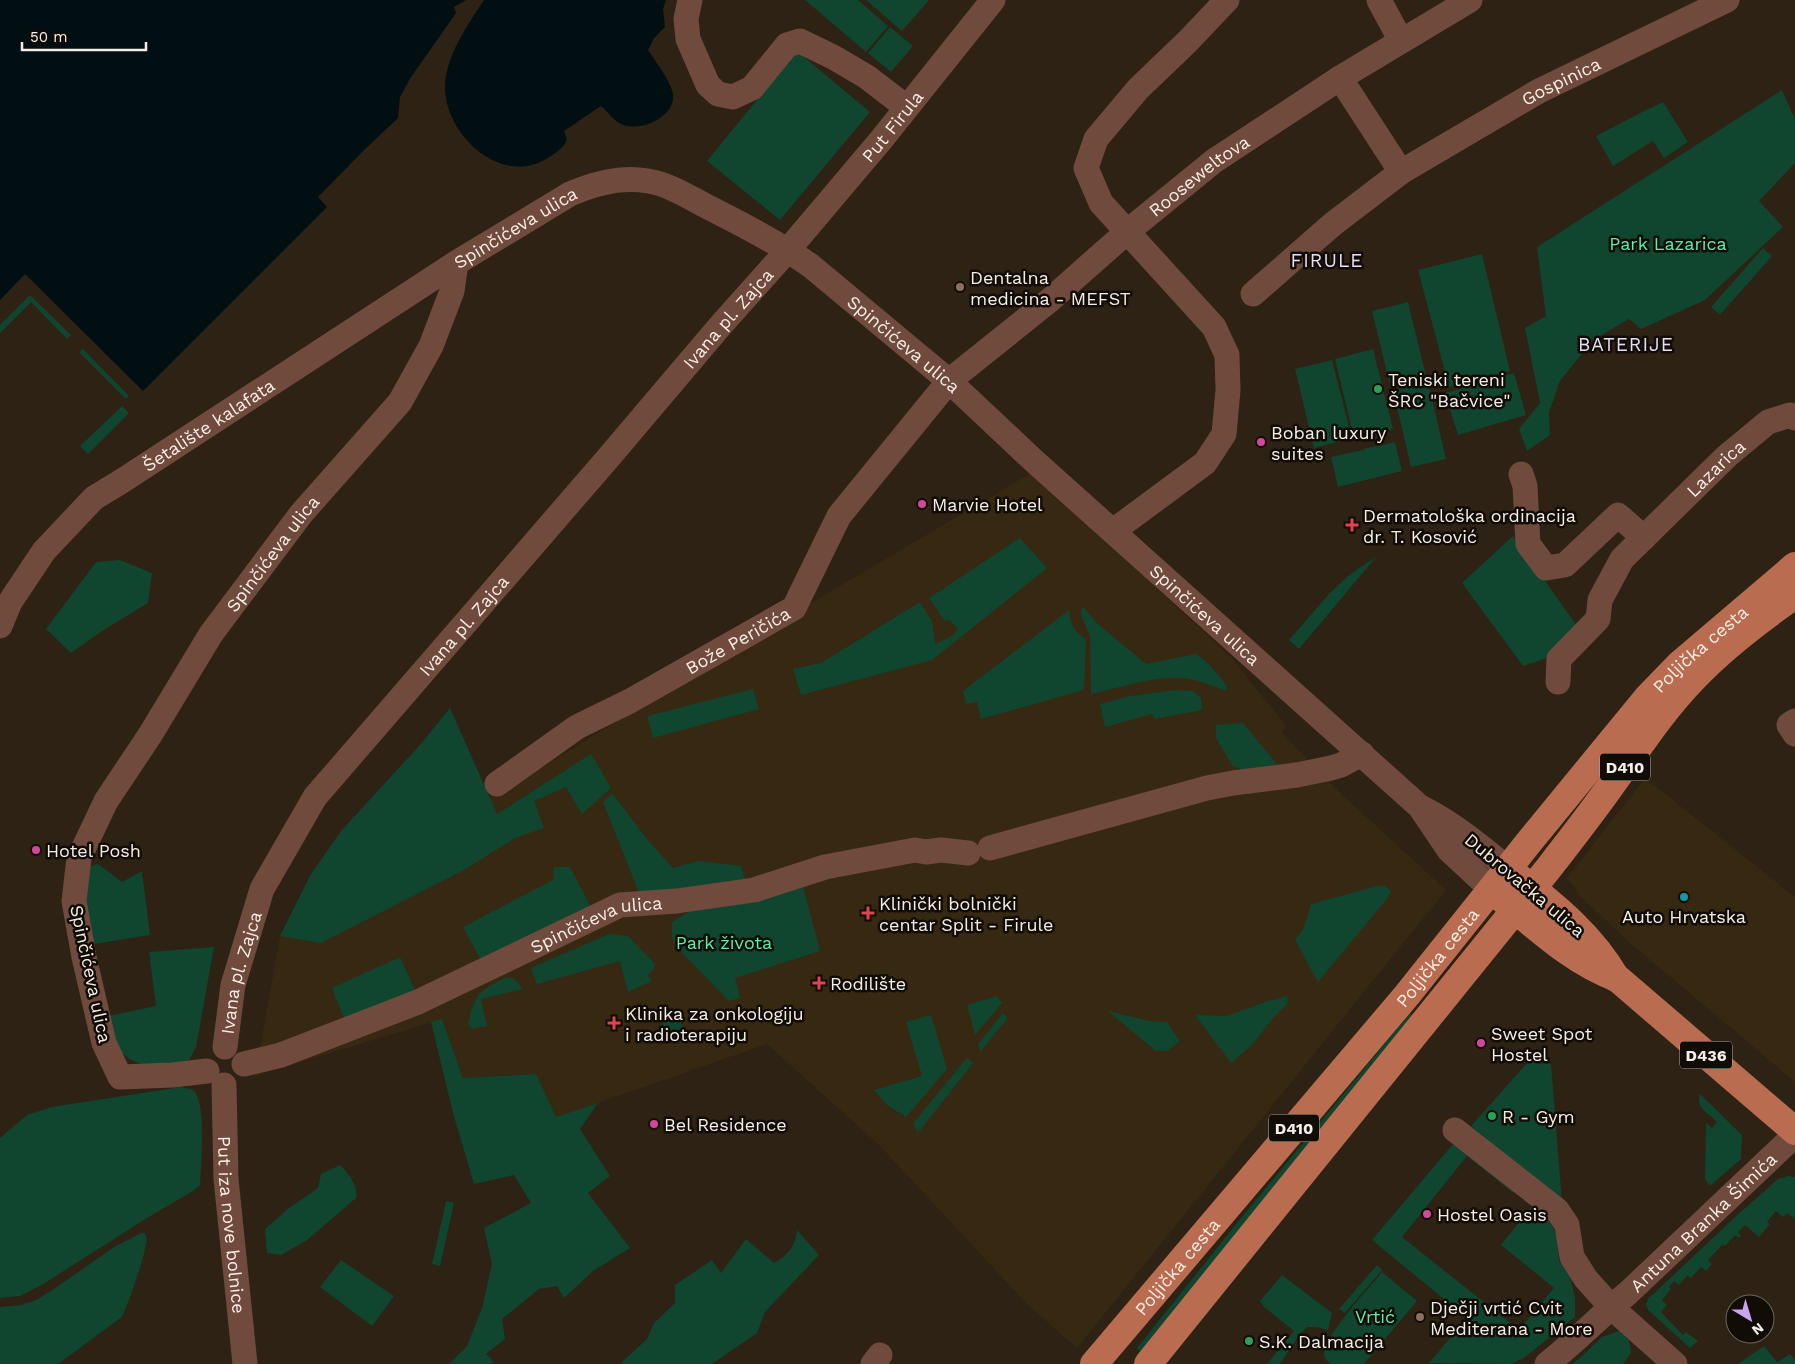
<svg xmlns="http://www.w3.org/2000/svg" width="1795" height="1364" viewBox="0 0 1795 1364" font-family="'Work Sans',sans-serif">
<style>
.built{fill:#372812}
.green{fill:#10452f}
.water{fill:#010f12}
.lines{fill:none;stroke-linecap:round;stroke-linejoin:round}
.minor{stroke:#704a3c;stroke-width:25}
.major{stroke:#ba6c51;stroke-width:28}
.education-dot{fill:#8d6e63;stroke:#110d06;stroke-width:2}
.leisure-dot{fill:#2e9e5b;stroke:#110d06;stroke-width:2}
.hotel-dot{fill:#d1479c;stroke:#110d06;stroke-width:2}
.health-dot{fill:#e0444e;stroke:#110d06;stroke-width:2}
.culture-dot{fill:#0f9aa8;stroke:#110d06;stroke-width:2}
.labels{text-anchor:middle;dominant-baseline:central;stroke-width:5;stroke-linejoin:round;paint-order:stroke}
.shield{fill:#110d06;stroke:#b1aaa2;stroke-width:1}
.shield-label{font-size:16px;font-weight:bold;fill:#f6eee5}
.street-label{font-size:18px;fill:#f6eee5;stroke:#110d06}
.park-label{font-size:18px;fill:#5cefaf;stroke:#110d06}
.poi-label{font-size:18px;fill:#f6eee5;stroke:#110d06;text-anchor:start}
.neighbourhood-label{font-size:19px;letter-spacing:1px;fill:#e9dcf8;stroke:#110d06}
</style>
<rect width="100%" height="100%" fill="#2d2213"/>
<path class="built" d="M1031,473l200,184 55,69 -4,7 56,58 108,99 -369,458 -50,-44 -148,-159 -112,-101 -169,59 -42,14 -20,-43 -73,4 -21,-59 -187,57 25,-140 111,-86 140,-76 253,-155z
M1645,778l150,119v185l-166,-140 -48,-45 -14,-19z"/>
<path class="green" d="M805,0h53l30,26 -22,26z
M866,0h63l-27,31z
M890,27l23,19 -22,26 -23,-19z
M797,51l73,61 -90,108 -73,-59z
M1782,90l13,29v44l-36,38 24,26 -78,73 -64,29 -12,-10 -36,21 -33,41 -11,31 1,23 -23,16 -8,-22 21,-26 -15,-75 21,-12 -9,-69z
M1663,102l25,40 -24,16 -11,-17 -40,25 -17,-30 44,-23z
M1763,248l9,8 -52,59 -9,-8z
M1482,254l28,117 -61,16 -31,-117z
M30,295l41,40 -4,4 -36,-37 -31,31v-8z
M1408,302l19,78 -36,9 -19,-78z
M83,349l46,47 -3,3 -47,-47z
M1373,349l20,80 -39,9 -19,-79z
M1332,360l20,78 -38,10 -19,-79z
M1514,373l12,42 -68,20 -13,-42z
M1428,382l18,77 -35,8 -18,-77z
M122,406l7,7 -41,41 -8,-8z
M1395,442l7,29 -64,16 -7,-30 32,-7 4,15 -4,-16z
M1513,536l67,94 -30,27 -27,9 -61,-83z
M1020,538l27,30 -115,92 -131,35 -8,-26 28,-6 99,-61 12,19 3,23 17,-8 6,-7 -9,-9 -4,1 -16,-23z
M1376,557l-77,92 -10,-9 40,-46 20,-19z
M120,560l32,13 -4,30 -46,28 -31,22 -25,-24 50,-67z
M1082,606l16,18 48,40 50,-10c12,8 22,20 31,32l-1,5c-14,-5 -29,-12 -44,-13 -31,-2 -61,10 -91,16l-1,-58 -9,-21z
M1069,610c2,16 5,20 17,30l-2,50 -103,29 -4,-17 -11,2 -3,-13z
M753,689l6,20 -106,29 -6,-22z
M1175,690l18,1 8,7 1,12 -47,9 -3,-5 -47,13 -5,-23 30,-8z
M450,708l47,106 94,-60 20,34 -29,26 -16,-27 -32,14 10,27 -29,10 -51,32 -143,73 -41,-7 31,-62 30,-43 78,-85z
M1243,723l34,41 -17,5 -16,2 -12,-6 -16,-27v-13z
M612,793l35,46 26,29 25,-7 43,5 5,17 -107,10 -36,-91z
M98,864l24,18 20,-11 8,64 -62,10 -5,-76z
M554,867h16l23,44 -109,55 -21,-39 90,-47z
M803,886l17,65 -85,27 5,20 -11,3 -49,-50 -8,-13v-16l20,-12z
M1377,886h9l5,6 -5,8 -68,82 -23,-42 9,-12 7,-24z
M609,934l19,2 27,28 -2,6 -6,5 5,6 -24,11 -8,-31 -83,23 -6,-16z
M214,947l-18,100 -7,13 -22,5 -21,1 -17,-7 -12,-11 -9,-32 48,-10 -7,-54z
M400,957l18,40 -71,28 -15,-37z
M505,978c10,-1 12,3 17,11l-41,10 6,27 -15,3 -4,-5c7,-29 10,-33 37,-46z
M997,996l5,7 -27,32 -8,-30z
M1287,996l1,7 -15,15 -20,26 -22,19 -36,-48 31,1 42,-15z
M1108,1011l41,10 18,1 13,19 -13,10h-11z
M1003,1013l5,5 -28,34 -2,-8z
M1410,1013l2,3 -269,338 -6,-6 100,-125z
M931,1015l16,54 -41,48 -19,-12 -13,-15 48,-14 -16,-54z
M662 1026a10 10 0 1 1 20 0a10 10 0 1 1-20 0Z
M442,1019l21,59 73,-4 20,43 42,-14 -18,26 30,47 -22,17 42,55 -37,23 -29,27 -7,-12 -18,3 -37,30 3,20 -19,15 8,8 -3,2h-42l18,-18 15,-38 10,-44 -8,-36 47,-25 -17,-28 -40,9 -21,-71 -22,-91z
M967,1058l6,5 -55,70 -4,-7v-4z
M1528,1062l23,2 11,138 -91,-76z
M181,1087c4,1 9,2 12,3 14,11 8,77 7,95l-7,6 -46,27 -102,65 -25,13 -20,2v-160l27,-23 25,-8z
M1700,1094l42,41 -1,24 -31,27 -5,-7 1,-56 6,5 5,-6c-9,-9 -22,-14 -17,-28z
M1459,1137l59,48 -6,7 -45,-36 -65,81 117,93 35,-42 -53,-43 32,-40 13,10 11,20 2,26 11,15 5,22v19l-51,41 -13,6 -82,-1 38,-45 -95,-78z
M340,1165c8,8 19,21 16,33l-50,43 -25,14 -14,-2 -2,-24 24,-21 29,-20 3,-14z
M1788,1176l7,1v42l-8,-6 -4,4 -7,-6 -9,11 3,2 -11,13 -14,-12 -7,7 3,4 -2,2 -4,-3 -10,11 -2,-2 -15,16 4,4 -6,7 -5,-4 -10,11 -3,-3 -9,10 -5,-4 -5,6 2,2 -9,11 5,5 -6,7 22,23 3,-3 12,9 -8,7 -42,-38 -2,-6 2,-5 85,-80 45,-40z
M446,1201l8,2 -14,63 -8,-2z
M797,1230l22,25 -54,57 -8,21 -45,31h-92l27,-25 7,-16 21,-20v-18l37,-25 9,13 25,-34 28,24c15,-9 21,-16 23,-33z
M141,1233h4l2,6 -4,19 -11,34 -10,25 -64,47h-58v-57l21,-2 15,-5 18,-11 60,-42z
M341,1260l53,36 -22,30 -52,-39z
M1377,1265l5,5 -37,43 -6,-4z
M1382,1272l35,29 -53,63h-33c-3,-3 -7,-5 -7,-9 -2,-17 46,-68 58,-83z
M1282,1275l50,38 -4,17 -11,-3h-10l-7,7 -20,30h-13l27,-33 -30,-24 -4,-6z
M1619,1331l10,9 2,13 -8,11h-51l9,-7 21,-20z
M1764,1346l13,16 13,-8 5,6v4h-57z"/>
<path class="water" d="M1,0h465l-12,7 2,6 -2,3 -43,61 -11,20 -2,21 -35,33 -45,46 9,10 -184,184 -118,-117 -25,26v-299z
M484,0h182l-3,9 2,18 -11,11 -6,12c7,11 23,31 25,44 3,23 -34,39 -52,30 -8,-4 -13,-12 -20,-18l-37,25 3,8c-3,9 -10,13 -18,18 -46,32 -105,-22 -104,-71 1,-31 23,-61 39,-86z"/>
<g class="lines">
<g class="minor">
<path d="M690,0l-4,19 2,20 20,46 10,9 15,3 19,-9 35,-43 13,-4 33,16 34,20 39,30"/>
<path d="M1379,0l22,41"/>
<path d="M1340,78l61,94"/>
<path id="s1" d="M1253,294l80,-70 68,-52 138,-81 188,-91"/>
<path d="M1521,474l4,12 3,58 18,24 19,-3 53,-50 26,23"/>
<path d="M1113,531l92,-68 19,-29 4,-44 -1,-35 -13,-28 -113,-124 -15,-35 10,-29 42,-50 50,-48 39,-41"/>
<path id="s2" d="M0,626l10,-24 34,-51 50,-53 28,-17 334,-218 114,-69c25,-11 52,-18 78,-13 20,3 39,15 56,24 37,19 73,37 107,61l138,115 84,79 387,347 29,43 42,39"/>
<path id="s3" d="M1558,682l1,-23 39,-40 2,-19 22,-41 105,-103 41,-34 22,-7 5,3"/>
<path d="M1795,721l-6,4 6,9"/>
<path id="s4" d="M497,784l80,-57 53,-26 164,-93 45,-92 110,-135 101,-81 78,-69 86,-70 126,-83 130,-78"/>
<path d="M1422,808c32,16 58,38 85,60"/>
<path d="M990,848l217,-60 26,-5 64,-8 34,-7 10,-3 21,-11"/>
<path id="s5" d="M225,1047l8,-62 29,-96 53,-92 294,-340 111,-131 68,-76 93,-110 112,-140"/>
<path id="s6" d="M244,1064l37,-9 137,-53 202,-97 57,-4 77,-11 71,-23 90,-17 11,2 15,-2 27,3"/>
<path id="s7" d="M207,1071l-34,4 -53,2 -16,-34 -20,-86 -10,-56 5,-43 27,-57 44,-66 61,-101 90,-120 99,-112 31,-56 21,-55 4,-28"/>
<path id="s8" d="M224,1085l2,94 19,185"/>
<path d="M1455,1130l102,80 10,15 5,32 14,22 25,28 64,57"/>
<path d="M873,1364l7,-9"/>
<path id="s9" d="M1547,1364c28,-22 53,-48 81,-71l167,-158"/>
</g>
<g class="major">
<path d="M1518,877c38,30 74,59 98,101"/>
<path d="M1501,898c37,30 71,63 116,80l178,153"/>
<path id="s10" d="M1094,1364l313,-369 122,-153 118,-144 32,-33 116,-99"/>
<path d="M1148,1364l400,-495c21,-27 42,-54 62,-82 27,-37 51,-75 83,-108 30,-32 66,-59 102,-84"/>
</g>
</g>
<g class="education-dot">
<circle cx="960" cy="287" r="5"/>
<circle cx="1420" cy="1317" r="5"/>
</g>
<g class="leisure-dot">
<circle cx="1378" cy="389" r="5"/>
<circle cx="1492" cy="1116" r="5"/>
<circle cx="1249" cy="1341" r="5"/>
</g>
<g class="hotel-dot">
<circle cx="1261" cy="442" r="5"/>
<circle cx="922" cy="504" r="5"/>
<circle cx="36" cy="850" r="5"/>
<circle cx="1481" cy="1043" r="5"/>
<circle cx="654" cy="1124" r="5"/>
<circle cx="1427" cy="1214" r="5"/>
</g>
<g class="health-dot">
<path d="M1349.5 517.5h5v5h5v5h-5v5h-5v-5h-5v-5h5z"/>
<path d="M865.5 905.5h5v5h5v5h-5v5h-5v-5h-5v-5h5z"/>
<path d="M816.5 975.5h5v5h5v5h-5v5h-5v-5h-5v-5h5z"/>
<path d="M611.5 1015.5h5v5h5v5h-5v5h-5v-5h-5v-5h5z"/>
</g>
<circle class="culture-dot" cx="1684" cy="897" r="5"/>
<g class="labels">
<g class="shield">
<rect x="1600" y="753.5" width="50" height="27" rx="4"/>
<rect x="1680" y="1041.5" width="52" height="27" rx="4"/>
<rect x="1269" y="1114.5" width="50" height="27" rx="4"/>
</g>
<g class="shield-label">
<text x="1625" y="767">D410</text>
<text x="1706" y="1055">D436</text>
<text x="1294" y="1128">D410</text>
</g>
<g class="street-label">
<text stroke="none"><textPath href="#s1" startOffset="376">Gospinica</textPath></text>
<text stroke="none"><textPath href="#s5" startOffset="1154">Put Firula</textPath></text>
<text stroke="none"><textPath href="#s4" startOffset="946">Rooseweltova</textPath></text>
<text stroke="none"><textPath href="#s2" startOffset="661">Spinčićeva ulica</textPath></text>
<text stroke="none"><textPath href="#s5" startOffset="901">Ivana pl. Zajca</textPath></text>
<text stroke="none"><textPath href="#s2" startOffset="1111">Spinčićeva ulica</textPath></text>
<text stroke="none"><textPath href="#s2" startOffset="296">Šetalište kalafata</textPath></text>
<text stroke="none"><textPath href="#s3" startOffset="275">Lazarica</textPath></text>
<text stroke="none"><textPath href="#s7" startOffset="675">Spinčićeva ulica</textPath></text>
<text stroke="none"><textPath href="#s2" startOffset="1516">Spinčićeva ulica</textPath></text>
<text stroke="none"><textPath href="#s5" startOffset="496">Ivana pl. Zajca</textPath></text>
<text stroke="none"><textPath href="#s4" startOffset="281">Bože Peričića</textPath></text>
<text stroke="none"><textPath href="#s10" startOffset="938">Poljička cesta</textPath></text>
<text transform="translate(1525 885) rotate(40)">Dubrovačka ulica</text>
<text stroke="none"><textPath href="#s6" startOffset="381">Spinčićeva ulica</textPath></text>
<text stroke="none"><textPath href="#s10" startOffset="532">Poljička cesta</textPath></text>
<text stroke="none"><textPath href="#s5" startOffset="76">Ivana pl. Zajca</textPath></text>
<text transform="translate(91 974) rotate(78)">Spinčićeva ulica</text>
<text stroke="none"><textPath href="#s9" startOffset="211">Antuna Branka Šimića</textPath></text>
<text stroke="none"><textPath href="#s8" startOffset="140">Put iza nove bolnice</textPath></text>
<text stroke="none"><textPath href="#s10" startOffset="128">Poljička cesta</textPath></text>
</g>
<g class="park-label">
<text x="1668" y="243">Park Lazarica</text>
<text x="724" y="942">Park života</text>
<text x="1375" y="1316">Vrtić</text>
</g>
<g class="poi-label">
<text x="970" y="277">Dentalna<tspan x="970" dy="21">medicina - MEFST</tspan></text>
<text x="1388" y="379">Teniski tereni<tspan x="1388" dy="21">ŠRC "Bačvice"</tspan></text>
<text x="1271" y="432">Boban luxury<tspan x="1271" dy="21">suites</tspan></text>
<text x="932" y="504">Marvie Hotel</text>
<text x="1363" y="515">Dermatološka ordinacija<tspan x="1363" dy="21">dr. T. Kosović</tspan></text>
<text x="46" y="850">Hotel Posh</text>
<text x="879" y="903">Klinički bolnički<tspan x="879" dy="21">centar Split - Firule</tspan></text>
<text x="1684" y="916" text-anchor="middle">Auto Hrvatska</text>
<text x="830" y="983">Rodilište</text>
<text x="625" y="1013">Klinika za onkologiju<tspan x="625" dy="21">i radioterapiju</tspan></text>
<text x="1491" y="1033">Sweet Spot<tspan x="1491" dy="21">Hostel</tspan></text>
<text x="1502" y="1116">R - Gym</text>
<text x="664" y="1124">Bel Residence</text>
<text x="1437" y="1214">Hostel Oasis</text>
<text x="1430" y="1307">Dječji vrtić Cvit<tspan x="1430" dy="21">Mediterana - More</tspan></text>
<text x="1259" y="1341">S.K. Dalmacija</text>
</g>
<g class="neighbourhood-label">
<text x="1327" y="260">FIRULE</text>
<text x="1626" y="344">BATERIJE</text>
</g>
</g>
<g transform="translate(1750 1319) rotate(142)"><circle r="24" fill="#110d06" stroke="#6d675f"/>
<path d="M0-4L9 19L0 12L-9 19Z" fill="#c9a5ee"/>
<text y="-8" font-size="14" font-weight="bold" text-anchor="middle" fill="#f6eee5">N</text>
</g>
<path d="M22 42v8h124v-8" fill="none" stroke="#f6eee5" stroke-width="2.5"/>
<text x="30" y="42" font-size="15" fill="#f6eee5" stroke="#110d06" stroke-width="4" paint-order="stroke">50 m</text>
</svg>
